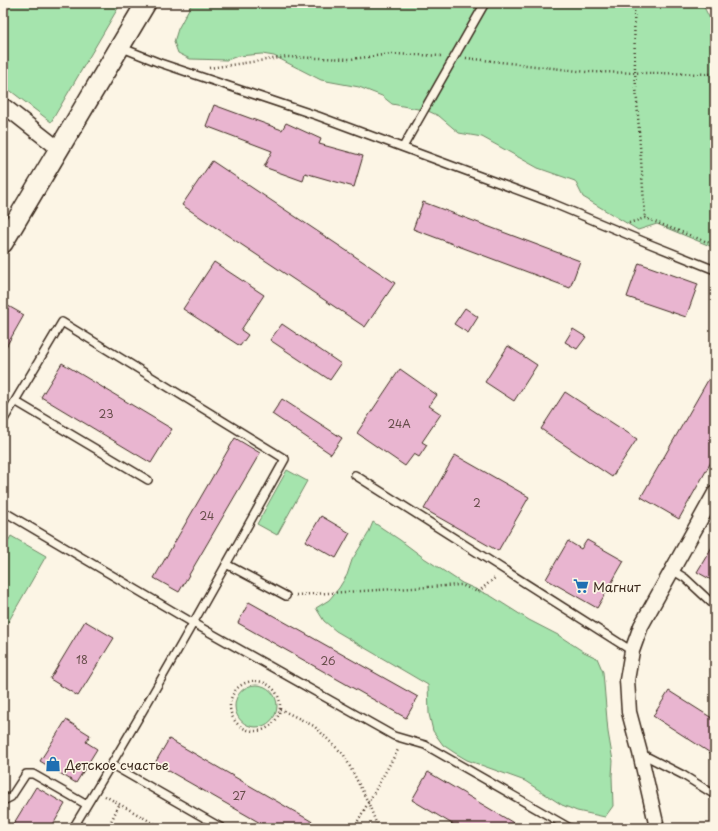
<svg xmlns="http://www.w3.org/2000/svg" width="718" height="831" viewBox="0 0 718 831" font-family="'Playpen Sans',sans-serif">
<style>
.green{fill:#a5e4ad;stroke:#708766}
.building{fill:#e9b5d0;stroke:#3b2a1e}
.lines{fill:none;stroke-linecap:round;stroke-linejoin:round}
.lane-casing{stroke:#3b2a1e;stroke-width:10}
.street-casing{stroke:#3b2a1e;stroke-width:17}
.secondary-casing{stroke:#3b2a1e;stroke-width:22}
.path{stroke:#3b2a1e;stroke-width:2.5;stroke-dasharray:1 3;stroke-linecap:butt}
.lane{stroke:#fcf5e5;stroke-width:7}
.street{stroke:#fcf5e5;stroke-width:14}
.secondary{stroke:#fcf5e5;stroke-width:19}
.labels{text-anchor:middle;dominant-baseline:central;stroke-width:3.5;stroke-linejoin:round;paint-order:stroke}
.number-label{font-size:11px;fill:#664d4a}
.poi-label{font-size:13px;fill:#3b2a1e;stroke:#fcf5e5;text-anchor:start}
</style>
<rect width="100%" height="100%" fill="#fcf5e5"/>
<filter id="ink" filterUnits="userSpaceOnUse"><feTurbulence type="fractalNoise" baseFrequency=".025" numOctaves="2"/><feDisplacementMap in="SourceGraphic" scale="8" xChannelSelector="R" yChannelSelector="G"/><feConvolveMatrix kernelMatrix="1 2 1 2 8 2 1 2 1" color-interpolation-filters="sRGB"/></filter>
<g filter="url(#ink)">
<path class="green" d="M3,3h118l-70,119 -48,-37z
M192,3h510l13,26v219l-58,-24 -19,6 -55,-33 -8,-16 -37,-13 -56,-31 -23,-4 -20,-17 -11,-5 -36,-7 -10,-8 -23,-9 -38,-7 -47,-24 -12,-2 -24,2 -11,4 -37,-1 -12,-6 -4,-11 4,-13z
M287,470l20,11 -30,54 -20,-11z
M373,522l27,18 24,18 38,25 29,13 38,24 29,15 26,17 13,6 6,14 5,60 5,29 -1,15 1,30 -8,11 -28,-6 -15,-6 -37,-24 -58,-21 -12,-7 -12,-8 -10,-14 -4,-17 -1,-29 -92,-54 -12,-10 -8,-13 13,-8 10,-12 8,-13 5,-15 16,-26z
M11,536l35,20 -43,75v-81z
M235 706a21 21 0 1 1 42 0a21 21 0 1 1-42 0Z"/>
<path class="building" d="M214,105l68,25 4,-7 35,16 -2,5 44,12 -9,31 -49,-14 -2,8 -39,-14 8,-16 -66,-25z
M212,161l183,122 -30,44 -183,-122z
M423,202l157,59 -10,27 -157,-59z
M214,262l50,33 -23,35 7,5 -8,11 -57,-37z
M639,263l59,21 -12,33 -59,-20z
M3,303l21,12 -21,37z
M465,308l13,9 -10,16 -14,-9z
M282,324l59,40 -11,16 -60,-40z
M573,329l13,8 -9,12 -12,-7z
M508,346l29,19 -23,36 -29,-19z
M62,363l110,66 -21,34 -110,-66z
M715,368v87l-36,64 -38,-22z
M400,369l37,26 -8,11 12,8 -19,28 5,3 -8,12 -5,-3 -9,12 -48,-33z
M565,392l72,47 -25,38 -71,-48z
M282,399l60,39 -11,16 -59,-40z
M235,438l25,15 -81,139 -25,-14z
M455,455l74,42 -31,54 -74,-42z
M321,516l29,17 -14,25 -30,-17z
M587,540l37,21 -27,47 -51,-29 22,-38 13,8z
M715,542v40l-18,-10z
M249,602l169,95 -12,21 -168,-95z
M85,621l29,17 -36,58 -28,-17z
M669,691l46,29v36l-62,-40z
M66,720l24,15 -4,7 11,7 -21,34 -36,-22z
M169,739l154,89h-54l-114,-65z
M428,772l94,56h-63l-47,-28z
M36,787l29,17 -14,24h-40z"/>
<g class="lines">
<defs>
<path id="lane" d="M120,47l40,16 158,53 229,85 103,43 65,26
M403,147l82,-144
M15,401l133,79
M3,421l59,-99 223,137c-69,124 -138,248 -212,369
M355,475l277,176
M3,511l190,112 201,113 31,9 145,83
M226,564l60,32
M672,570l13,8 30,28
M640,753l43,22 32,20
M112,765l110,63
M3,798l2,2 6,-3 15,-23h7l54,31"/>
<path id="street" d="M3,105l56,44
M654,828l2,-5 -16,-70 -11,-41 -2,-32 5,-29 9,-25 74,-133"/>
<path id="secondary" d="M3,243l143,-240"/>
</defs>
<use href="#lane" class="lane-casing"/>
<use href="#street" class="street-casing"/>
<use href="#secondary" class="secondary-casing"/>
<path class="path" d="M634,3l1,69 10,146
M466,58l121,14 128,2
M209,68l78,-11 64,2 41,-5 51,2
M629,223l16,-5 70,27
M296,595l165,-10 17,7 18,-15
M230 706a25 25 0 1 1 50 0a25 25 0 1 1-50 0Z
M280,709l34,17 30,29 24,47 10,26
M105,796l57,32
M108,828l11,-23
M354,828l45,-80"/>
<use href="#lane" class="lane"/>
<use href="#street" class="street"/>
<use href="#secondary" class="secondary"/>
</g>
</g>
<defs>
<symbol id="supermarket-bare" viewBox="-9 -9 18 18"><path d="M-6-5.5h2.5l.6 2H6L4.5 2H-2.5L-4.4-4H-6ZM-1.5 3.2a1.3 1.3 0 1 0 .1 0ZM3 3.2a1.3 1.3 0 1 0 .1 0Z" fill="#1f6fb2" stroke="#fcf5e5" stroke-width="2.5" paint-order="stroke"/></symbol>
<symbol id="shop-bare" viewBox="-9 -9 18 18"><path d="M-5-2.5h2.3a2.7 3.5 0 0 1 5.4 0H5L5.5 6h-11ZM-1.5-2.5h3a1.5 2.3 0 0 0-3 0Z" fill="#1f6fb2" stroke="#fcf5e5" stroke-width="2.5" paint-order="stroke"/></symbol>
</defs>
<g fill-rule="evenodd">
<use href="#supermarket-bare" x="570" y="575" width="22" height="22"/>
<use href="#shop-bare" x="42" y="753" width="22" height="22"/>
</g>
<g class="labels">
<g class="number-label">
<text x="106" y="413">23</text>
<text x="399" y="423">24А</text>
<text x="477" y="502">2</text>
<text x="207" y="515">24</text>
<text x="82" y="659">18</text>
<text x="328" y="660">26</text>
<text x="239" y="795">27</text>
</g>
<g class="poi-label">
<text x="593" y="586">Магнит</text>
<text x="65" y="764">Детское счастье</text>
</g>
</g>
<rect width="718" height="831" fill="none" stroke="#fcf5e5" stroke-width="16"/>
<rect x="8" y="8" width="702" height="815" fill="none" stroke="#3b2a1e" stroke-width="1.5" filter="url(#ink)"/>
</svg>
